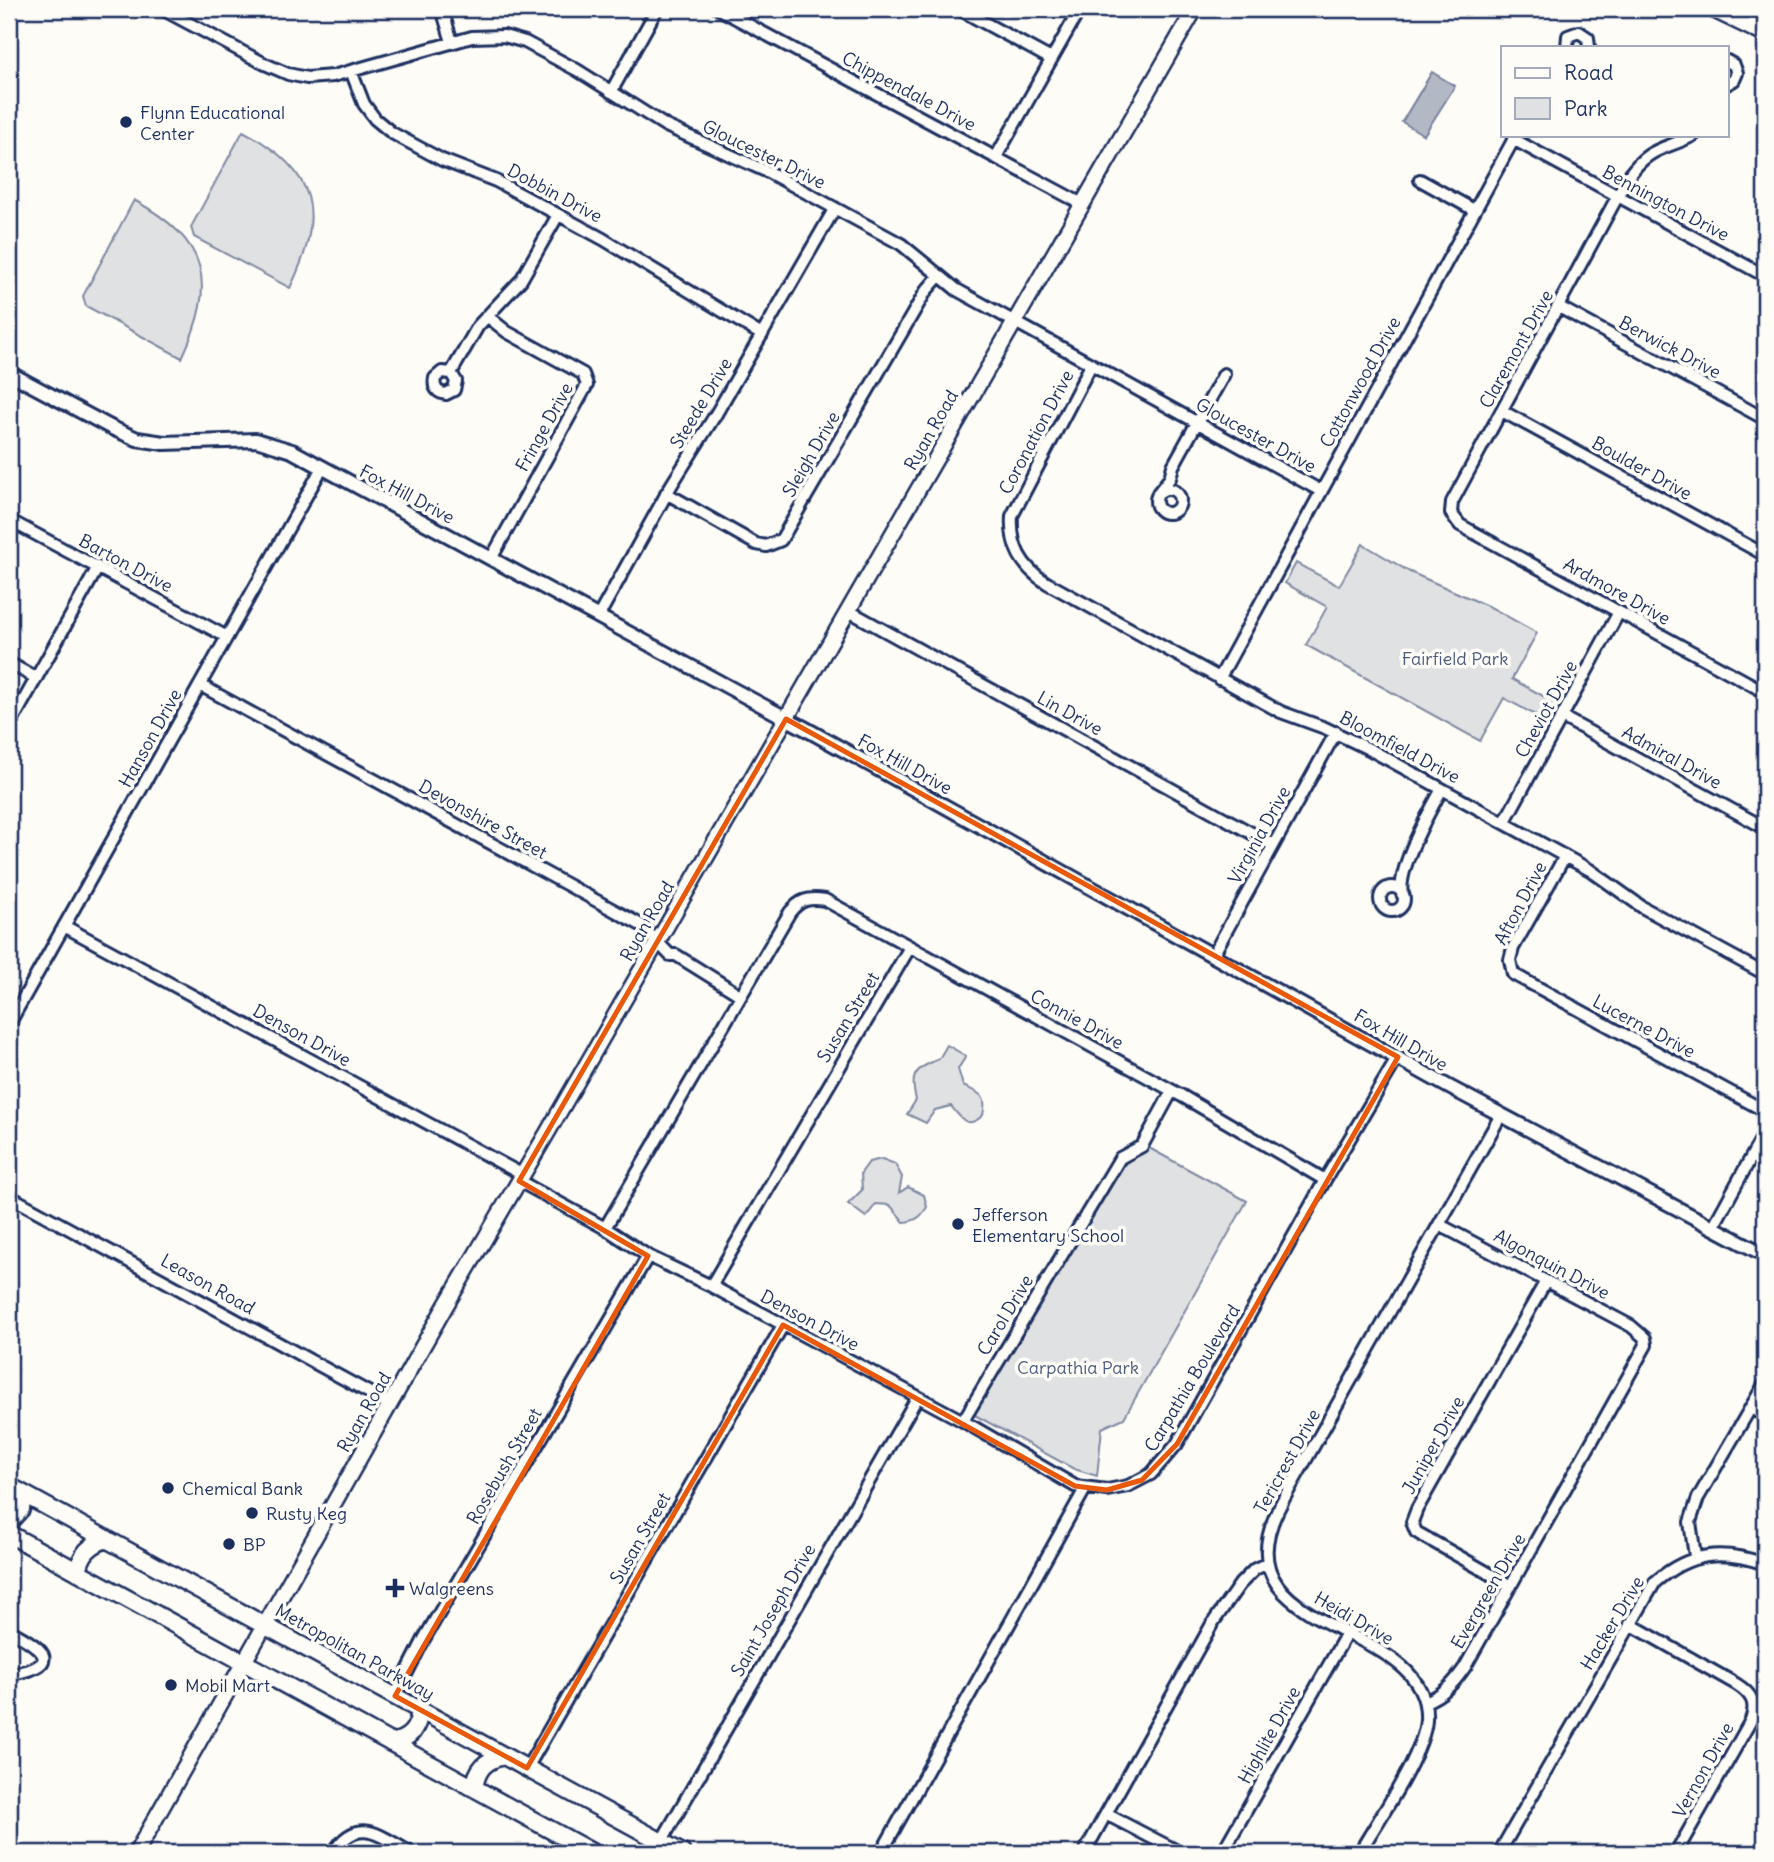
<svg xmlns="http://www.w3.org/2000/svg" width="1774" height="1862" viewBox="0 0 1774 1862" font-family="Delius,sans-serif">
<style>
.green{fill:#e0e1e3;stroke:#7e88a0;stroke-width:2}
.water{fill:#b3b8c5;stroke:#76819c;stroke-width:2}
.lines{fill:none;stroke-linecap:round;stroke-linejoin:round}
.minor-casing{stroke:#1b2f5e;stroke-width:16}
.tertiary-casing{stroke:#1b2f5e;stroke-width:18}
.secondary-casing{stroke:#1b2f5e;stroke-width:19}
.primary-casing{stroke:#1b2f5e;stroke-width:21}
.minor{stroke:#fdfcf7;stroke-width:10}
.tertiary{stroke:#fdfcf7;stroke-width:12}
.secondary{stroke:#fdfcf7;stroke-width:14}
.primary{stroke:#fdfcf7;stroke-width:16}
.marked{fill:none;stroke:#e8590c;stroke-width:5;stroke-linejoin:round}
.poi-dot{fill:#1b2f5e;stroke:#fdfcf7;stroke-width:2.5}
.labels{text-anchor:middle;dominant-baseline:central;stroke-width:7;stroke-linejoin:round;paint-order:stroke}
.street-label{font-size:18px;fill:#1b2f5e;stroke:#fdfcf7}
.poi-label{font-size:18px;fill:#1b2f5e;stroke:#fdfcf7;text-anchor:start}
.park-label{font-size:18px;fill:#4c5c7f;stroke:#fdfcf7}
</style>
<rect width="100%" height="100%" fill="#fdfcf7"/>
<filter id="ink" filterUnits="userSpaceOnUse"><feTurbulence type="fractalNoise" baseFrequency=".0143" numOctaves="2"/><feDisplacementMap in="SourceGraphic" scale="14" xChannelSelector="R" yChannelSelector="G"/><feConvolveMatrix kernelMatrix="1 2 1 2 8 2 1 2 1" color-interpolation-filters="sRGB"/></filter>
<g filter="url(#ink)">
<path class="green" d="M243,131c75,40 83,83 47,157l-96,-51 -3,-10z
M134,200c75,41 83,83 48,158l-96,-52 -3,-10z
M1363,544l47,28 82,36 45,25 -25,46 44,24 -10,18 -42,-23 -24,43 -174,-96 21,-38 -42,-24 11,-20 43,23z
M947,1045l19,11 -8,13 5,17c16,7 25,8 20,29 -15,15 -22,4 -32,-9l-16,4 -9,13 -19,-9 9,-14c-7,-26 0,-32 23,-41z
M1138,1142l109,59 -123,217 -22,10 -5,48 -23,-7 -101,-55z
M882,1159l13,5 7,13 -3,16 9,-6 16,8 3,12c-6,10 -11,14 -23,15l-14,-17 -14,-1 -10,13 -18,-13 14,-14 -1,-17 8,-11z"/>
<path class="water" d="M1432,72l23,14 -31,49 -22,-13z"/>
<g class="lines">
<defs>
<path id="minor" d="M162,9l103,55 23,10 19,4 26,-2 139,-39 32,-1 21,6 52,28 89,56 104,47 131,71 56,46 364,201
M442,9l10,33
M719,9l363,195
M959,9l92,50
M1749,26l9,-17
M1567,47l1,-11 11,-4 9,6 1,9
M1727,61l7,4 3,8 -3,7 -7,4
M351,71l13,33 11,15 17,14 50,27 54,21 107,58 159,96
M611,92l46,-83
M1694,135c-29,15 -45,11 -66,42l-176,325 -1,11 9,12 305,167
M1513,139l252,137
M996,157l84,-148
M1420,180l54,30
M1559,307l206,112
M487,316l20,16 76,42 4,11 -96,174
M1091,365l-79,151c-2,30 9,51 35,67l234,129 44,16 44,21 221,121 52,37 123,67
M451,373l5,8 -2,9 -8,4c-9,-1 -13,-7 -11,-16l7,-6 9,1 27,-47 43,-46 37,-65
M1502,411l263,144
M1156 501a12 12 0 1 1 24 0a12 12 0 1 1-24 0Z
M666,493l90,51 10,2 15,-6 145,-249 13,-15
M1158,493l12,-15 3,-12 51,-92
M9,520l218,117
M849,611l424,234
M598,617l74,-133 44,-70 119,-206
M9,663l27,15
M1219,679l297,-544
M200,685l441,240 29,30h6l64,40
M1562,717l203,111
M9,727l89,-160
M1504,823l115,-211
M1565,856l-52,92 -3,12 3,14 252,137
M1380 899a12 12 0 1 1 24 0a12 12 0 1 1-24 0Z
M1402,894c-5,-25 27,-82 40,-105
M64,926l459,249
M1213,955l123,-223
M9,1024l313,-556
M519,1181l86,47 43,28 63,30 252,135 112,65 32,4 21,-4 23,-12 26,-30 148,-264 73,-123
M9,1196l381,208
M1713,1227l52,-95
M605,1228l185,-316c10,-12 18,-15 35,-12l357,196 143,84
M711,1286l199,-339
M1751,1408l14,8
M963,1421l157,-263 22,-12 30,-55
M1695,1556l-5,-34 8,-24 67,-115
M1511,1586l-95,-54 -4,-10 5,-13 129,-228
M1630,1624l106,60c16,10 22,20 14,38l-74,131
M9,1630c8,5 52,25 27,37 -9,5 -19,4 -27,10
M395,1696l29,-57 224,-383
M1425,1702c18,-7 29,-19 40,-35l181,-322 -1,-7 -14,-12 -191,-101
M527,1768l256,-443
M1106,1814l75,39
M661,1842l256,-444
M333,1853c25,-39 47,-17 78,0
M881,1853l204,-364
M1084,1853l128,-229 28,-40 15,-15 13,-6
M1222,1853l125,-220
M1359,1853c18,-31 65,-99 67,-133 6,-104 -219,-81 -144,-218l219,-387
M1499,1853l156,-271c35,-30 67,-33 110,-18"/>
<path id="tertiary" d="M9,373l103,55 25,11 27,4 92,-3 36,11 514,278 643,358 316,168"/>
<path id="secondary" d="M1711,9l54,26
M136,1853l310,-548 103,-175 646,-1121"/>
<path id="primary" d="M9,1486l673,367
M9,1522l12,-13 2,-15
M9,1534l584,319
M78,1572c3,-18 11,-27 29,-33
M391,1743c19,-4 27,-14 29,-33
M474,1788c3,-19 11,-28 30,-32"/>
</defs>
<use href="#minor" class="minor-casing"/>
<use href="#tertiary" class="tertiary-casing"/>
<use href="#secondary" class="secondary-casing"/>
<use href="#primary" class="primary-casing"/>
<use href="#minor" class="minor"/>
<use href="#tertiary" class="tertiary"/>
<use href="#secondary" class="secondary"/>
<use href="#primary" class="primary"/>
</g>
</g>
<path class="marked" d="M786,719l612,338 -221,387 -35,36 -35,10 -32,-4 -292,-161 -256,443 -132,-72 253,-440 -129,-75z"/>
<g class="poi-dot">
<circle cx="126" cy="122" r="7"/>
<circle cx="958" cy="1224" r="7"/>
<circle cx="168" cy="1488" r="7"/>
<circle cx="252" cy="1513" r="7"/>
<circle cx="229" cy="1544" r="7"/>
<path d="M391.5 1577.5h7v7h7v7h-7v7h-7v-7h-7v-7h7z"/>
<circle cx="171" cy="1685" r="7"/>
</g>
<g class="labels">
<g class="street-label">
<text transform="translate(909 91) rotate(28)">Chippendale Drive</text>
<text transform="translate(764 154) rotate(26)">Gloucester Drive</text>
<text transform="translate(555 193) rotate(28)">Dobbin Drive</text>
<text transform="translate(1666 203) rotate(28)">Bennington Drive</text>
<text transform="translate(1670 347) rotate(28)">Berwick Drive</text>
<text transform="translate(1516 349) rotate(-61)">Claremont Drive</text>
<text transform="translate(1360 382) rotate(-61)">Cottonwood Drive</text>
<text transform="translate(701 403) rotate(-59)">Steede Drive</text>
<text transform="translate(544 427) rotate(-61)">Fringe Drive</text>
<text transform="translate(931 430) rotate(-60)">Ryan Road</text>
<text transform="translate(1036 432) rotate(-62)">Coronation Drive</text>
<text transform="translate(1256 435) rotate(29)">Gloucester Drive</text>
<text transform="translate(811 454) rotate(-60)">Sleigh Drive</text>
<text transform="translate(1642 468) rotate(29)">Boulder Drive</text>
<text transform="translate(407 494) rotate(28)">Fox Hill Drive</text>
<text transform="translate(126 563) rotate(28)">Barton Drive</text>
<text transform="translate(1617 591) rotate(29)">Ardmore Drive</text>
<text transform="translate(1546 709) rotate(-61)">Cheviot Drive</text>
<text transform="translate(1070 713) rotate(29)">Lin Drive</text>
<text transform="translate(150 738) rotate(-61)">Hanson Drive</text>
<text transform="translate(1400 747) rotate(28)">Bloomfield Drive</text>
<text transform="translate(1672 757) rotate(29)">Admiral Drive</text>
<text transform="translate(905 764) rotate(29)">Fox Hill Drive</text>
<text transform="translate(483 819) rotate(29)">Devonshire Street</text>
<text transform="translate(1259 835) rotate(-61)">Virginia Drive</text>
<text transform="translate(1520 903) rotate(-62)">Afton Drive</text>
<text transform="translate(647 921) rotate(-60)">Ryan Road</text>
<text transform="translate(848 1017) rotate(-59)">Susan Street</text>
<text transform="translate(1077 1019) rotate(29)">Connie Drive</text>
<text transform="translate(1644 1026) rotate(28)">Lucerne Drive</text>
<text transform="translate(302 1035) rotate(29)">Denson Drive</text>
<text transform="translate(1401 1040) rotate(30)">Fox Hill Drive</text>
<text transform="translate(1552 1264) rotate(28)">Algonquin Drive</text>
<text transform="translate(208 1284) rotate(29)">Leason Road</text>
<text transform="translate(1005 1315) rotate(-59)">Carol Drive</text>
<text transform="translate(810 1320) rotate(28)">Denson Drive</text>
<text transform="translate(1192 1378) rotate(-59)">Carpathia Boulevard</text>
<text transform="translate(364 1412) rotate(-60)">Ryan Road</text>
<text transform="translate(1433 1445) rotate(-61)">Juniper Drive</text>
<text transform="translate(1287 1461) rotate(-61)">Tericrest Drive</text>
<text transform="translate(504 1466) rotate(-60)">Rosebush Street</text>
<text transform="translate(640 1538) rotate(-60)">Susan Street</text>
<text transform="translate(1488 1591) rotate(-60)">Evergreen Drive</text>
<text transform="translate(773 1610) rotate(-60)">Saint Joseph Drive</text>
<text transform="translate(1354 1618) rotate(30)">Heidi Drive</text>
<text transform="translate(1612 1623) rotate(-59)">Hacker Drive</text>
<text transform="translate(355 1652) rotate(29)">Metropolitan Parkway</text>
<text transform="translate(1269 1735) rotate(-61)">Highlite Drive</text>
<text transform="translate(1703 1770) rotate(-61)">Vernon Drive</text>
</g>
<g class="poi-label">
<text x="140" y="112">Flynn Educational<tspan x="140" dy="21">Center</tspan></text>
<text x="972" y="1214">Jefferson<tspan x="972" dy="21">Elementary School</tspan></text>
<text x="182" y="1488">Chemical Bank</text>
<text x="266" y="1513">Rusty Keg</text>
<text x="243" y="1544">BP</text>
<text x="409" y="1588">Walgreens</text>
<text x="185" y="1685">Mobil Mart</text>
</g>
<g class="park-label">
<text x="1455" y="658">Fairfield Park</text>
<text x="1078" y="1367">Carpathia Park</text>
</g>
</g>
<rect width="1774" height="1862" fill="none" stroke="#fdfcf7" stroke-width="35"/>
<rect x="18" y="18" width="1739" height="1827" fill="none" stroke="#1b2f5e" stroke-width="2.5" filter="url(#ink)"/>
<rect x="1501" y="46" width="228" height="91" fill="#fdfcf7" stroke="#a3aaba" stroke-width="2"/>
<rect x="1515" y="68" width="35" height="10" fill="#fdfcf7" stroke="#a3aaba" stroke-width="2"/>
<text x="1564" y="80" font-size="21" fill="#1b2f5e">Road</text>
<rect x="1515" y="98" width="35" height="21" fill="#e0e1e3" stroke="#a3aaba" stroke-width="2"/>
<text x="1564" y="116" font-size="21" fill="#1b2f5e">Park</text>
</svg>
